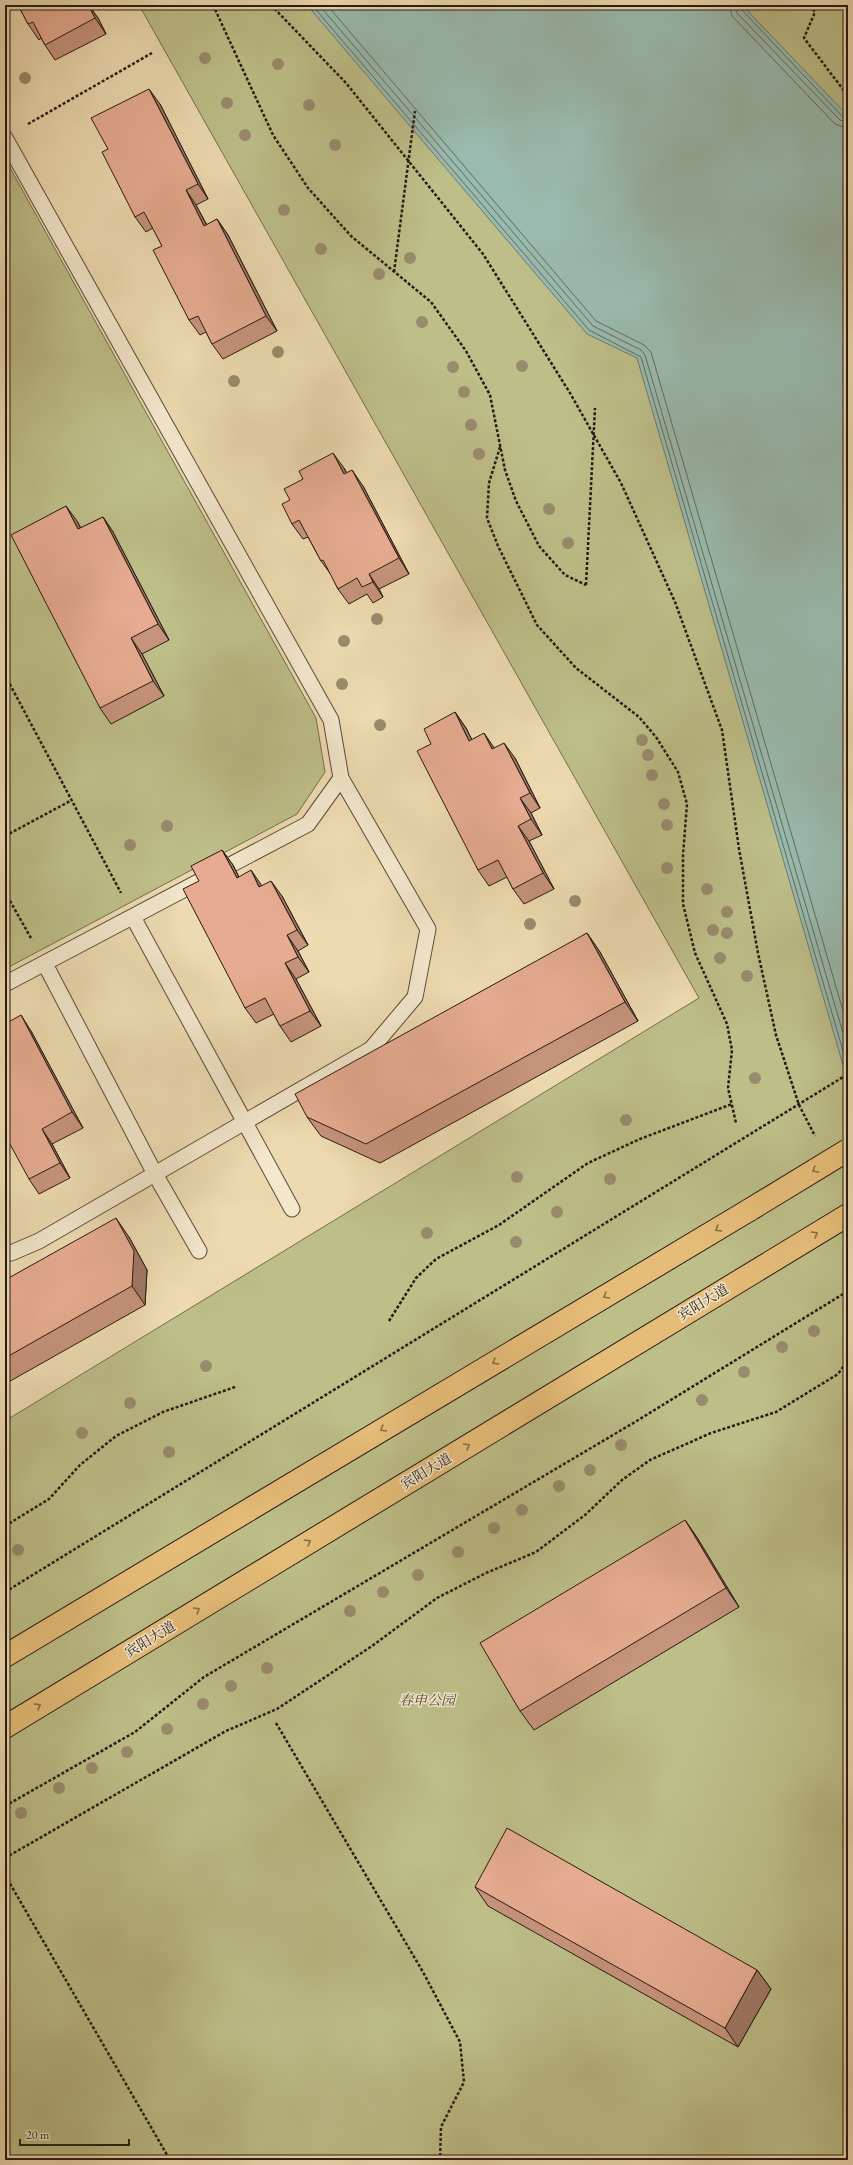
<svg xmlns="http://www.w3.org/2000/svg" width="853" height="2165" viewBox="0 0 853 2165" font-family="'EB Garamond','Noto Serif SC',serif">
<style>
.green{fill:#bdbe88;stroke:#726c4e}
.water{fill:#99baae;stroke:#6b7a70}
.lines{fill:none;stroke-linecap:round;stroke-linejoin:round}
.shore{stroke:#606a60;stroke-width:1}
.service-casing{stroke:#584a3a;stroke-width:17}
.trunk-casing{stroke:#271a13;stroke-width:24}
.path{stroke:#271a13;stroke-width:2.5;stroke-dasharray:3 2;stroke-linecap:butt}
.service{stroke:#f3e7cc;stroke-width:15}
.trunk{stroke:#e6bd78;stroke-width:22}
.trunk-bridge-casing{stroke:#271a13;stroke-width:24;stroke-linecap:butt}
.path-bridge{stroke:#271a13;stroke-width:2.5;stroke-dasharray:3 2;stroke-linecap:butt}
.trunk-bridge{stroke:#e6bd78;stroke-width:22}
.tree{fill:#998b6d}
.wall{fill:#c6937c;stroke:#271a13}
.shaded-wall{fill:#a17865;stroke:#271a13}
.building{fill:#e6ab90;stroke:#271a13}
.oneway{stroke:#866c46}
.labels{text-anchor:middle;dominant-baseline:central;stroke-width:3;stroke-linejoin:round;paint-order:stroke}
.street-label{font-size:14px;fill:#271a13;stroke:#f3e7cc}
.park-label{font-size:14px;font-style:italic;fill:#544b36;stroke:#f3e7cc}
</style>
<rect width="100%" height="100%" fill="#eddab0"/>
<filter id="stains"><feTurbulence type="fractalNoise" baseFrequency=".005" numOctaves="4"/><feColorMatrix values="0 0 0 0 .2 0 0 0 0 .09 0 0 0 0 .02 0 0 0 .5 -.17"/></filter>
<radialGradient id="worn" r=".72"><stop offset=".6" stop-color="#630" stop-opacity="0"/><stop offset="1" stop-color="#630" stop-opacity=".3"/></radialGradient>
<path class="green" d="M139,5h709v2155h-843v-739l694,-423z
M5,159l311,559 9,54 -28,42 -292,155z"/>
<path class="water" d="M307,5h435l106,111v966l-211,-724 -50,-24z"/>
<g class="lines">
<path class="shore" d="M312,5l277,325 52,27 207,711
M319,5l274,321 48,24 4,5 203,695
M327,5l269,316 48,24 7,7 197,676
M729,5l3,11 103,108 13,5
M735,5l2,8 103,107 8,3
M740,5l1,4 102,108 5,1"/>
<defs>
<path id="service" d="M5,138l326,582 10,58 -33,46 -303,160
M133,917l159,292
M45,964l110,210 44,77
M5,1252l6,1 28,-12 332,-192 44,-52 13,-68 -87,-151"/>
<path id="trunk" d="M5,1656l746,-447
M5,1727l843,-512"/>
</defs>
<use href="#service" class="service-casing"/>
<use href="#trunk" class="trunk-casing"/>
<path class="path" d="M213,5l60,130 35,53 43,48 80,66 35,49 24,44 15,75 11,31 23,45 26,29 21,10
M271,5l75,78 137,171 87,139 51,90 54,119 47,128 17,119 19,104 18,82 23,70 16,31
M810,5l5,7 -11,26 44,58
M28,124l124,-71
M500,447l-11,36 -2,35 11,28 39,79 39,43 63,49 17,20 22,35 9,32 -4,51v49l12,49 32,71 5,26 -4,38 8,35
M5,675l116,218
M5,836l67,-36
M5,892l27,48
M389,1321l27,-43 20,-19 63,-34 89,-62 52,-24 92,-35
M5,1526l44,-27 31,-34 36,-29 47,-24 72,-25
M5,1592l843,-518
M276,1723l147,249 37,70 4,40 -23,45 -1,33
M5,1806l130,-74 69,-55 431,-255 213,-131
M5,1858l221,-127 51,-22 95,-63 65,-48 49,-25 50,-21 49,-37 37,-35 28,-20 61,-27 65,-21 62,-38 10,-14
M5,1875l165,285"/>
<use href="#service" class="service"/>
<use href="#trunk" class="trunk"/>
<defs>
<path id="trunk-bridge" d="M751,1209l97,-59"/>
</defs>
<use href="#trunk-bridge" class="trunk-bridge-casing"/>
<path class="path-bridge" d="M394,272l21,-161
M586,585l9,-177"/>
<use href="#trunk-bridge" class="trunk-bridge"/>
</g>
<g class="tree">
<circle cx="205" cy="58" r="6"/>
<circle cx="278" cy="64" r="6"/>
<circle cx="25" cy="78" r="6"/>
<circle cx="227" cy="103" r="6"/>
<circle cx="309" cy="105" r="6"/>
<circle cx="245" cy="135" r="6"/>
<circle cx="335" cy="145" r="6"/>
<circle cx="284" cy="210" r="6"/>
<circle cx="321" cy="249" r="6"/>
<circle cx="410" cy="258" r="6"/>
<circle cx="379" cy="274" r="6"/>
<circle cx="422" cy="322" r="6"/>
<circle cx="278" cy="352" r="6"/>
<circle cx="522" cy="366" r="6"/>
<circle cx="453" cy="367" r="6"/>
<circle cx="234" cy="381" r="6"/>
<circle cx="464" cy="392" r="6"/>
<circle cx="471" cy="425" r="6"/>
<circle cx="479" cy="454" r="6"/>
<circle cx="549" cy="509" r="6"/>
<circle cx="568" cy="543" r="6"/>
<circle cx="377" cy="619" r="6"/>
<circle cx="344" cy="641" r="6"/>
<circle cx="342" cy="684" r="6"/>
<circle cx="380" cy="725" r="6"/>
<circle cx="642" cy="740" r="6"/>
<circle cx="648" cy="755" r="6"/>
<circle cx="652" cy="775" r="6"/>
<circle cx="664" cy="804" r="6"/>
<circle cx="667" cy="825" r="6"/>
<circle cx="167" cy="826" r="6"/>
<circle cx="130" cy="845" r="6"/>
<circle cx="667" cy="868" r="6"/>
<circle cx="707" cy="889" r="6"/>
<circle cx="575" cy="901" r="6"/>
<circle cx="727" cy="912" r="6"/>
<circle cx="530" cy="924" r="6"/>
<circle cx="713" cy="930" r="6"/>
<circle cx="727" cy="933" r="6"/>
<circle cx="720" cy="958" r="6"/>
<circle cx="747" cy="976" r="6"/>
<circle cx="755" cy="1078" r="6"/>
<circle cx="626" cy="1120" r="6"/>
<circle cx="517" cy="1177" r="6"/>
<circle cx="610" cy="1179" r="6"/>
<circle cx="557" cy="1212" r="6"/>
<circle cx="427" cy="1233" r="6"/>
<circle cx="516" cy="1242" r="6"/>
<circle cx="814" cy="1331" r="6"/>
<circle cx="782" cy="1347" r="6"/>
<circle cx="206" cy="1366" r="6"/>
<circle cx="744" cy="1372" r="6"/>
<circle cx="702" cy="1400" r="6"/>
<circle cx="130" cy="1403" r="6"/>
<circle cx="82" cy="1433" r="6"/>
<circle cx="621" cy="1445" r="6"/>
<circle cx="169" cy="1452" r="6"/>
<circle cx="590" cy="1470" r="6"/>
<circle cx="559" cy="1486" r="6"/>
<circle cx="522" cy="1510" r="6"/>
<circle cx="494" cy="1528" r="6"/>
<circle cx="18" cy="1550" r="6"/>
<circle cx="458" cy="1552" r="6"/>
<circle cx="418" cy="1575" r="6"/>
<circle cx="383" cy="1592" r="6"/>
<circle cx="350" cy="1611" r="6"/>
<circle cx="267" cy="1668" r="6"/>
<circle cx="231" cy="1686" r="6"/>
<circle cx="203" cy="1704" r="6"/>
<circle cx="167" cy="1729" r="6"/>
<circle cx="127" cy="1752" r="6"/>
<circle cx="92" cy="1768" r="6"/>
<circle cx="59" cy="1788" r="6"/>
<circle cx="21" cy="1813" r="6"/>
</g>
<path class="wall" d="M8,5h9l-7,3z
M18,5h71l9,13 8,16 -51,26 -10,-15 -4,-7 -2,2 -11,-16z
M160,104l48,95 -12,6 11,20 10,-6 11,16 49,96 -54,28 -11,-15 -6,-12 -6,3 -11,-15 -27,-74 -9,-18 -7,4 -11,-15z
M344,468l3,5 16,13 46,88 -30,15 4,8 -10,6 -6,-9 -18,10 -11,-15 -6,-13 -11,-15 -13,-24 -5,2 -11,-15 -2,-24z
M103,517l10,15 56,108 -27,14 22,42 -53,28 -11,-16 -23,-187 4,7z
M455,712l11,16 6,12 22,8 21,10 25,50 -9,5 11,22 -13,6 25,48 -30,15 -11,-15 -6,-12 -18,9 -11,-16 -47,-126z
M222,850l11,15 6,12 23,9 20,10 26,49 -10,6 11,21 -13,7 25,47 -30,16 -11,-16 -6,-12 -18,9 -11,-15 -46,-127z
M587,933l13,19 38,69 -258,142 -59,-27 -14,-19z
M31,1031l52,97 -31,16 18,34 -31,16 -10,-15z
M129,1237l18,33 -2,35 -140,79v-104z
M685,1520l13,19 41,68 -205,123 -14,-19z
M475,1887l282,83 14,19 -33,58 -250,-141z"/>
<path class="shaded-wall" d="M88,5l10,13 8,16 -11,-16z
M149,89l11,15 48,95 -10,-15z
M186,190l10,15 19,36 -11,-15z
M217,219l11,16 49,96 -11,-15z
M333,453l11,15 11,22 -11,-16z
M352,470l11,16 46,88 -10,-16z
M66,506l11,15 12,24 -11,-16z
M103,517l10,15 56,108 -11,-16z
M369,574l10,15 4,8 -10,-15z
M131,638l11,16 22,42 -11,-15z
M455,712l11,16 14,28 -11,-15z
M484,733l11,16h-3z
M504,743l11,15 25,50 -10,-15z
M520,798l11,15 11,22 -11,-16z
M518,826l11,15 25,48 -11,-16z
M222,850l11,15 14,29 -10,-16z
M251,870l11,16 -3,1z
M271,881l11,15 26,49 -11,-15z
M587,933l13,19 38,69 -13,-19z
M287,935l11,16 11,21 -11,-15z
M285,963l11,16 25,47 -11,-15z
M21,1015l10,16 52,97 -11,-16z
M42,1129l10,15 18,34 -10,-15z
M116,1218l13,19 18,33 -2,35 -13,-19z
M685,1520l13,19 41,68 -13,-19z
M757,1970l14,19 -33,58 -13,-19z"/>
<path class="building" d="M18,5h70l7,13 -50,27 -12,-23 -5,2z
M149,89l49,95 -12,6 18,36 13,-7 49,97 -54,28 -14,-28 -9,4 -36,-70 9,-4 -18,-34 -9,5 -33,-65 6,-3 -17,-31z
M333,453l11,21 8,-4 47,88 -30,16 4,8 -11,5 -5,-9 -19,11 -15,-29 -2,1 -22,-41 -7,4 -10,-20 8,-4 -6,-11 19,-10 -4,-8z
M66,506l12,23 25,-12 55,107 -27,14 22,43 -53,27 -89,-173z
M455,712l14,29 15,-8 8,16 12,-6 26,50 -10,5 11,21 -13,7 25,47 -30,16 -15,-29 -20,10 -61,-119 14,-7 -7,-15z
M222,850l15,28 14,-8 8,17 12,-6 26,49 -10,5 11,22 -13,6 25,48 -30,15 -15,-28 -20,10 -62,-119 16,-8 -8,-15z
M587,933l38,69 -259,142 -59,-27 -12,-23z
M21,1015l51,97 -30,17 18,34 -31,16 -24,-44v-111z
M116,1218l18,33 -2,35 -127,72v-78z
M685,1520l41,68 -206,123 -40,-68z
M507,1828l250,142 -32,58 -250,-141z"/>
<defs><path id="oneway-chevron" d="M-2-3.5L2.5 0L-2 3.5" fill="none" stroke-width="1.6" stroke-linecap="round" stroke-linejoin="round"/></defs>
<g class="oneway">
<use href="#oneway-chevron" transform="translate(815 1170) rotate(149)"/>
<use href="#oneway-chevron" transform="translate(718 1229) rotate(149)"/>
<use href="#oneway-chevron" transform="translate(815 1234) rotate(-31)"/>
<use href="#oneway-chevron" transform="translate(606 1296) rotate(149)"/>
<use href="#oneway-chevron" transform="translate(495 1362) rotate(149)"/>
<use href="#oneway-chevron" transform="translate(383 1429) rotate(149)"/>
<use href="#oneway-chevron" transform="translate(467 1446) rotate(-31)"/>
<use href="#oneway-chevron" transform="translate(308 1542) rotate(-31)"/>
<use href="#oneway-chevron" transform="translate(197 1610) rotate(-31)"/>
<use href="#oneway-chevron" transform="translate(38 1706) rotate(-31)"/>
</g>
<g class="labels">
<g class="street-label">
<text transform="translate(703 1302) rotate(-31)">宾阳大道</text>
<text transform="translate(426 1471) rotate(-31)">宾阳大道</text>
<text transform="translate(150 1639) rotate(-31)">宾阳大道</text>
</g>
<g class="park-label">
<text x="427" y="1700">春申公园</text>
</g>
</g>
<rect width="853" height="2165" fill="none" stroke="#eddab0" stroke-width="20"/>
<rect x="6" y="6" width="841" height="2153" fill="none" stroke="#271a13" stroke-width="2"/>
<rect x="10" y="10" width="833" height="2145" fill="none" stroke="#271a13"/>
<path d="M20 2139v6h109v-6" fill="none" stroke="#271a13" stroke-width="2"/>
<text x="26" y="2139" font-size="12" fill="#271a13" stroke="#f3e7cc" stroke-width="3" paint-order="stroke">20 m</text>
<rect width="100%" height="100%" filter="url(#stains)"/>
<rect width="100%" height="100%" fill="url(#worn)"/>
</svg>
